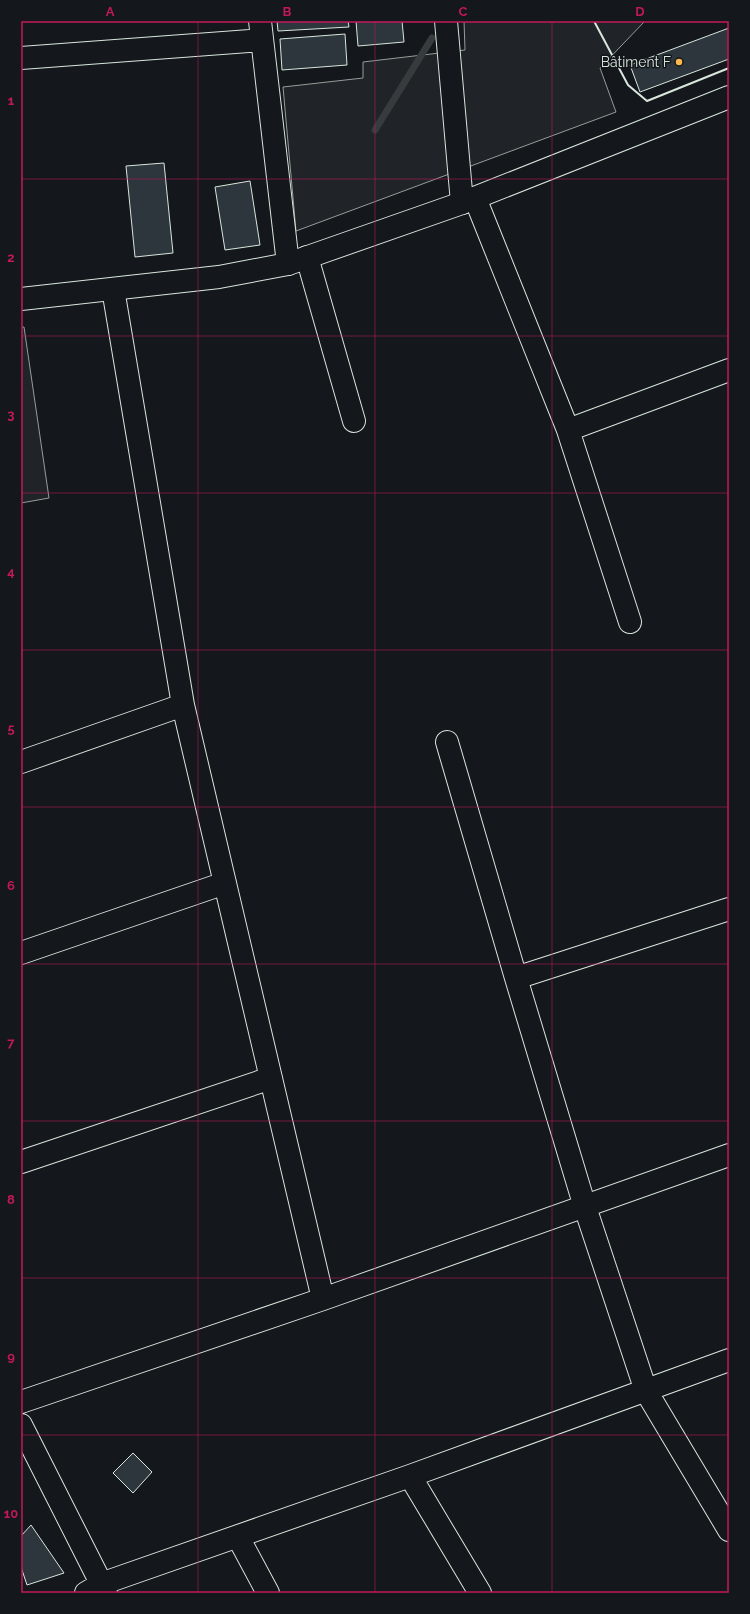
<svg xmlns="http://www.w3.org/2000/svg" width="750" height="1614" viewBox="0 0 750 1614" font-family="Raleway,sans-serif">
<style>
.green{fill:#202428;stroke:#939e99}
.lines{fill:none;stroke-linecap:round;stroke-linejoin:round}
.stream{stroke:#363b3e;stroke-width:7}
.building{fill:#2c363c;stroke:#d8e6dc}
.minor-casing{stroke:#d8e6dc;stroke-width:24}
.tertiary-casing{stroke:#d8e6dc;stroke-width:24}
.minor{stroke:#14181c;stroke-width:22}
.tertiary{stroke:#14181c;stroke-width:22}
.wall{stroke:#d8e6dc;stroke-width:2}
.grid{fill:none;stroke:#c2185b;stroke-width:1;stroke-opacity:0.55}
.poi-dot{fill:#ffb74d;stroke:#14181c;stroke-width:1.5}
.labels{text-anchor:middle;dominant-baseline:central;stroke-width:3;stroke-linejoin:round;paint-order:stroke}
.poi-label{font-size:14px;fill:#d8e6dc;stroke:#14181c;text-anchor:end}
.neatline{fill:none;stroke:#c2185b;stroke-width:1.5}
.grid-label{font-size:13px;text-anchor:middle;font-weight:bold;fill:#c2185b}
</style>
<rect width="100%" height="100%" fill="#14181c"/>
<path class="green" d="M464,21h181l-45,47 16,44 -320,119 -13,-144 80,-9v-16l102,-12z
M21,327h3l25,171 -28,5z"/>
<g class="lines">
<path class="stream" d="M375,130l57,-92"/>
</g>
<path class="building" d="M277,21h71l1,6 -71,4z
M356,21h46l2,21 -46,4z
M729,28v31l-89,33 -10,-27z
M345,34l2,31 -65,5 -2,-31z
M164,163l9,90 -38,4 -9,-91z
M250,181l10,64 -35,5 -10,-63z
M133,1453l19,19 -19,21 -20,-20z
M31,1525l33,48 -37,12 -6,-18v-31z"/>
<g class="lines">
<defs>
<path id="minor" d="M260,21l28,243
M446,21l16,182
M21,58l241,-18
M475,198l93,232 62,192
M307,257l47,164
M113,289l70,416 140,594
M568,430l161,-60
M447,742l69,236 69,229 61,184 83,139
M21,762l162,-57
M21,953l204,-70
M516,978l213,-69
M21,1162l250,-84
M21,1402l302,-103 406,-144
M21,1425l85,168
M410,1476l70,117
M238,1537l30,56
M86,1593l15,-9 309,-108 319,-116"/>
<path id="tertiary" d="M21,299l198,-22 69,-13 174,-61 267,-106"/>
</defs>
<use href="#minor" class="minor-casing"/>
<use href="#tertiary" class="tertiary-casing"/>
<use href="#minor" class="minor"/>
<use href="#tertiary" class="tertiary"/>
<path class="wall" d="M594,21l34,64 19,16 82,-33"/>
</g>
<path class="grid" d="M198,21v1572M375,21v1572M552,21v1572M21,179h708M21,336h708M21,493h708M21,650h708M21,807h708M21,964h708M21,1121h708M21,1278h708M21,1435h708"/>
<circle class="poi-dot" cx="679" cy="62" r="4"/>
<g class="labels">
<g class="poi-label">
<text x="671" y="62">Bâtiment F</text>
</g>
</g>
<rect width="750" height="1614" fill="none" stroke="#14181c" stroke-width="44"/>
<rect x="22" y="22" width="706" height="1570" class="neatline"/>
<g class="grid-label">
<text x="110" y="16">A</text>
<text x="287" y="16">B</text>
<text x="463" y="16">C</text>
<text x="640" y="16">D</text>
<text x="11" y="105">1</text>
<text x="11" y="262">2</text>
<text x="11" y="419">3</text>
<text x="11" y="576">4</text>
<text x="11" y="733">5</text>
<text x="11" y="890">6</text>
<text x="11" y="1047">7</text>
<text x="11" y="1204">8</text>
<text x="11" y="1361">9</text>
<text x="11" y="1518">10</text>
</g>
</svg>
